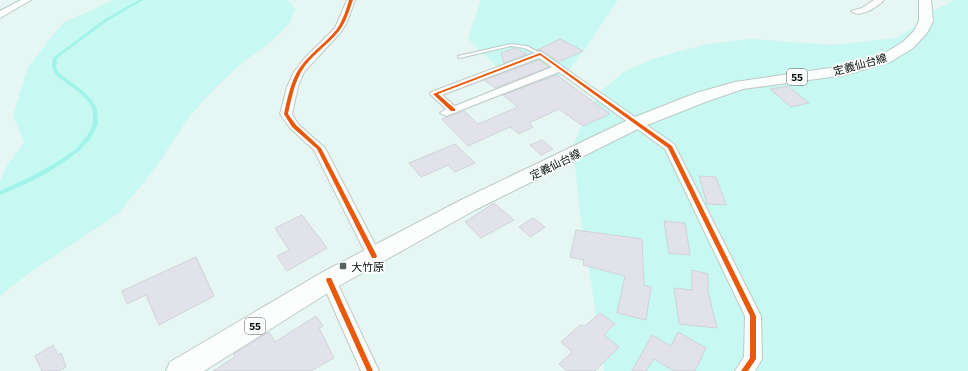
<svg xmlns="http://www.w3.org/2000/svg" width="968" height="371" viewBox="0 0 968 371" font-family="Commissioner,'Noto Sans JP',sans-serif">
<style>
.green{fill:#c7f8f1}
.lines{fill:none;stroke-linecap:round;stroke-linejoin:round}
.stream{fill:#9ff3e9;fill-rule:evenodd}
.building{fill:#e2e2eb;stroke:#cfd3d6}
.lane-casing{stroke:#bdc9c7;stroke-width:2}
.street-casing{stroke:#bdc9c7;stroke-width:2}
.primary-casing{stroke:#bdc9c7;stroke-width:2}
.lane{fill:#fbfefd;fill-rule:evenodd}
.street{fill:#fbfefd;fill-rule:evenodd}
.primary{fill:#fbfefd;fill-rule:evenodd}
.cycleway-casing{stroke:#fff;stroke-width:3}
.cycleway{fill:#e8590c;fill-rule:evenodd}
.poi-dot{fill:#566261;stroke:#fff;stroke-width:1.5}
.labels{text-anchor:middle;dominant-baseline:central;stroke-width:3.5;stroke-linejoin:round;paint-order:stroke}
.shield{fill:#fff;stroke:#535a59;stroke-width:1}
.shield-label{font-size:10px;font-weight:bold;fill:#091312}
.street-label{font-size:11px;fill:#091312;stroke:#fff}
.poi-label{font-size:11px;fill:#091312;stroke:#fff;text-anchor:start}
</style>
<rect width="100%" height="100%" fill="#e6f6f3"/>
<path class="green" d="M114,0h174l7,9 -6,15 -16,16 -38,29 -23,22 -25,29 -31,47 -37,46 -91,61 -28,22v-114l7,-16 17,-24 -11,-26 15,-49 35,-44z
M481,0h137l-33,49 -20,26 -30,8 -35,-13 -32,-31z
M953,0h15v371h-364l-11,-77 -12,-72 -8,-76 13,-31 15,-24 23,-19 28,-13 55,-15 44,-5 81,6 65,-7 18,-12 12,-12 21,-10z"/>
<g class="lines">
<path class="stream" d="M139,0h4l-36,21 -50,37 -1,9 3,6 24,18 8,8 4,6 2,5 1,14 -7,14 -12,13 -15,11 -17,11 -17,9 -30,13v-4l26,-12 17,-9 17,-10 16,-11 11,-13 6,-12v-14l-2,-5 -3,-4 -8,-8 -24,-18 -4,-8 1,-9 52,-39z"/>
</g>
<path class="building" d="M560,39l23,12 -24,11 -18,-12h-4z
M515,48l12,6 -23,9 -3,-10z
M539,60l10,7 -54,21 -11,-8z
M557,75l53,39 -27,12 -24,-17 -30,14 4,4 -14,7 -9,-7 -42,19 -26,-27 22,-8 14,13 40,-17 -15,-12z
M788,86l21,17 -18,4 -21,-18z
M542,140l11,9 -12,6 -11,-10z
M455,144l20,19 -20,9 -7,-7 -27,12 -12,-14z
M699,176l17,1 10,28 -19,-1z
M494,203l20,17 -33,18 -16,-16z
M302,215l25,33 -40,23 -10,-15 12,-6 -14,-22z
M533,218l12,9 -15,10 -11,-10z
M664,221l21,2 5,32 -21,-2z
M576,230l66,9 2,46 7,2 -5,33 -29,-7 8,-37 -42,-11 1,-5 -14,-3z
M196,257l18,39 -55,29 -13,-30 -19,9 -5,-13z
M692,270l16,4v18l9,36 -38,-4 -5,-36 18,2z
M600,313l15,11 -11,11 15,12 -24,24h-28l-8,-7 13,-12 -11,-10 19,-17 5,1z
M316,316l7,10 -4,2 15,30 -23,13h-98l22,-14 -1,-3 35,-22 6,10z
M678,332l28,16 -11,23h-21l-20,-12 -8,12h-14l20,-36 19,11z
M53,345l5,10 3,-2 5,14 -7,4h-17l-7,-15z"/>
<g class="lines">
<defs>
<path id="lane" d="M511,44l16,2 15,8 -2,1 -16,-7 -13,-2 -51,12 -2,-1v-1z"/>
<path id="street" d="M21,0h10l-31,18v-7z
M347,0h8l-8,22 -6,10 -37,40 -6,15 -6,27 6,10 27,24 56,108 -2,4 -5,2 -5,-2 -55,-110 -24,-22 -10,-14 7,-27 7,-15 10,-13 31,-31z
M874,0h10c-7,7 -24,19 -33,11l11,-3z
M540,51l134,93 87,172 1,43 -7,12h-20l9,-14 1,-41 -80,-167 -106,-77 -113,44 -6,-3 6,-4 -16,-15 1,-2zM539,58l13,9 -97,39 -13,-11z
M329,274l5,2 45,95h-18l-40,-91 3,-4z"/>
<path id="primary" d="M919,0h12l2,21 -6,12 -14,15 -23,14 -45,13 -102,14 -35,12 -66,26 -167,83 -138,77 -133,84h-38l4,-9 151,-89 140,-73 169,-81 66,-26 39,-11 109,-16 36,-10 23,-14 11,-11 5,-10z"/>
</defs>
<use href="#lane" class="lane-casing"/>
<use href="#street" class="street-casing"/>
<use href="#primary" class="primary-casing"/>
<use href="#lane" class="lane"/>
<use href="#street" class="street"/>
<use href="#primary" class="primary"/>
<defs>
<path id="cycleway" d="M349,0h4c-4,11 -7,22 -14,31 -12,15 -29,25 -38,41 -7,13 -10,28 -13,42l8,11 25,23 56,108 -1,2h-4l-1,-2 -54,-107 -25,-22 -8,-13c3,-14 6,-29 13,-42 10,-17 28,-28 40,-43 6,-9 9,-19 12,-29z
M540,53l132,93 84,170v43l-8,12h-7l9,-13v-42l-82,-168 -128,-93 -102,39 17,15v2h-4l-18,-17z
M327,278h4l1,2 41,91h-6l-41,-91z"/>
</defs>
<use href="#cycleway" class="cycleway-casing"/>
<use href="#cycleway" class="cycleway"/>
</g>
<rect class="poi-dot" x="339" y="262" width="8" height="8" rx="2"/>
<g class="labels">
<g class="shield">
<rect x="787" y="69" width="20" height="16" rx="3"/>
<rect x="245" y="318" width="20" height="16" rx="3"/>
</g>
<g class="shield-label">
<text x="797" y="77">55</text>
<text x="255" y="326">55</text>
</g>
<g class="street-label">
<text transform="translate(860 64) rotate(-15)">定義仙台線</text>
<text transform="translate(555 164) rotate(-26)">定義仙台線</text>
</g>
<g class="poi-label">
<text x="351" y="266">大竹原</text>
</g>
</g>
</svg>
